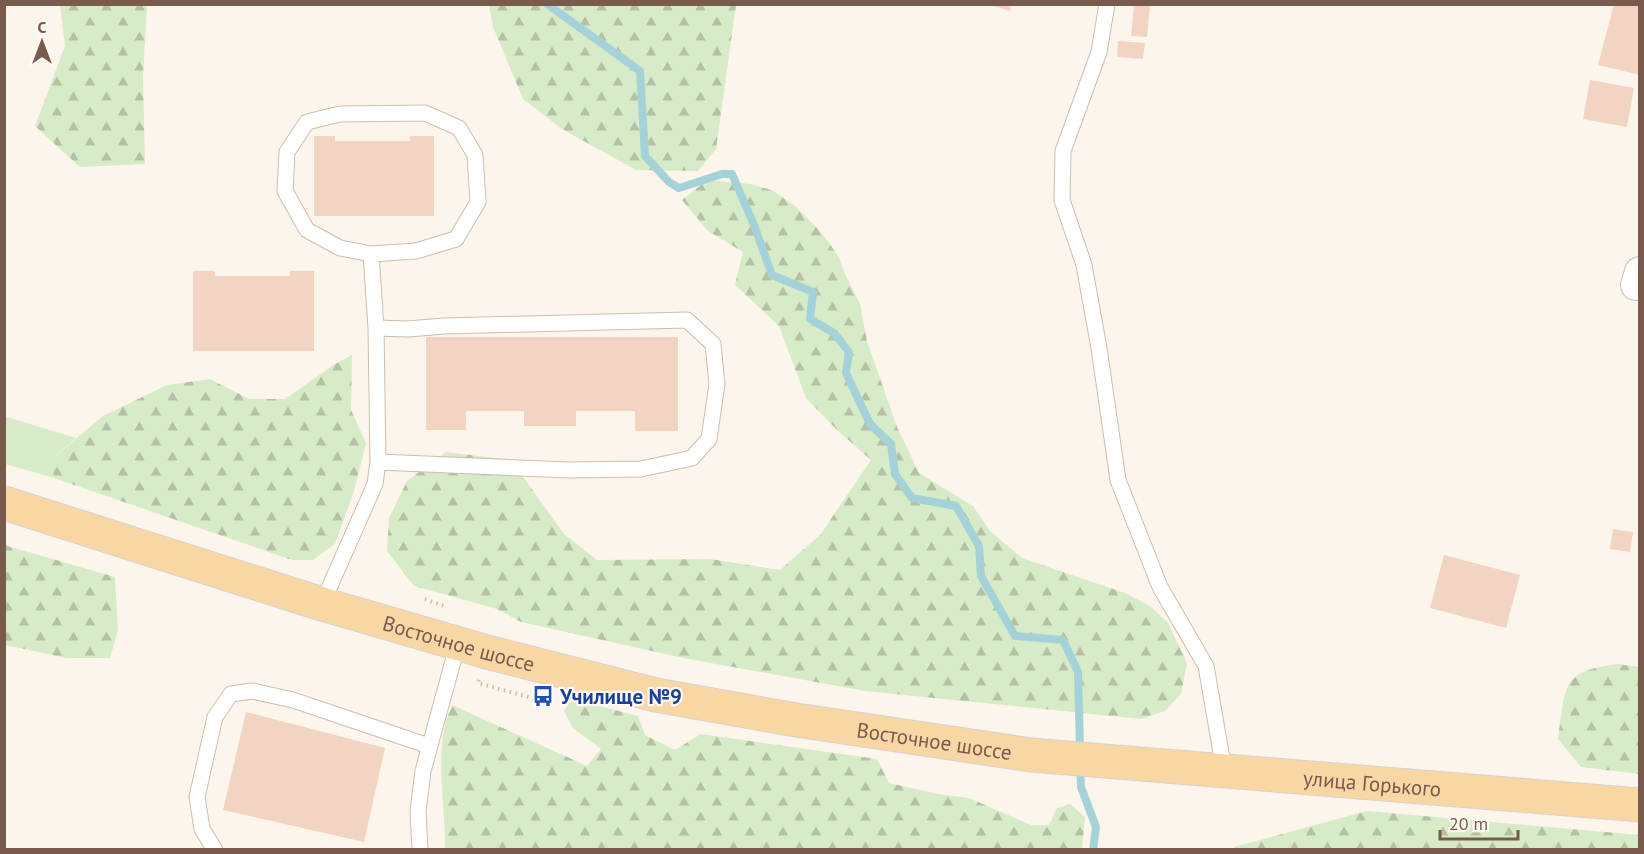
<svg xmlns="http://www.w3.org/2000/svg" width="1644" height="854" viewBox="0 0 1644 854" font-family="'PT Sans',sans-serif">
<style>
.grass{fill:#d8ebc9}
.forest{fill:url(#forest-firs)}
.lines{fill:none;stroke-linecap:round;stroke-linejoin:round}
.stream{stroke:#a5d2d8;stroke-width:8}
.building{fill:#f2d4c3}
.service-casing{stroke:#cfbdaf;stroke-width:17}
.minor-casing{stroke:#cfbdaf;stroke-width:32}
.primary-casing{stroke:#d9d1cd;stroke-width:35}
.path{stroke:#d7b7a5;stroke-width:4;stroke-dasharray:1.5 4.5;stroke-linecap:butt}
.service{stroke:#fff;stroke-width:15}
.minor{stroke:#fff;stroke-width:30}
.primary{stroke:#f9d7a5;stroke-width:33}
.labels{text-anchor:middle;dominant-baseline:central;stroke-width:4.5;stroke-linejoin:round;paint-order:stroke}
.street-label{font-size:21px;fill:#785b4d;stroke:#fff9f2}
.transit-label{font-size:21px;font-weight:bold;fill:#164399;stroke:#fff9f2;text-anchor:start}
</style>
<defs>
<pattern id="forest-firs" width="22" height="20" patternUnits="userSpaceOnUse" patternTransform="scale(1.5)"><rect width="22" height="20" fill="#d8ebc9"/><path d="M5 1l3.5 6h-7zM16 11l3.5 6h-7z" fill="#b4c1a5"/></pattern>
</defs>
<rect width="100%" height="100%" fill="#fcf5eb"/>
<path class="grass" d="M4,416l72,22 -25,22 3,18 -49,-14z"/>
<path class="forest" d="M60,5h87l-4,71 2,88 -65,3 -45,-41 30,-80z
M489,5h247l-20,144 -18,22 -62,-1 -74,-41 -39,-30 -30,-72z
M707,180l44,4 23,7 22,16 25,25 18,25 5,15 16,32 7,37 30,86 22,46 54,33 17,25 32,27 103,35 25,13 18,17 19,40 -6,31 -16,17 -24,8 -276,-28 -182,-33 -162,-36 -24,-13 -83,-23 -27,-35 2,-33 18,-37 39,-29 65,8 53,74 33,26 113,-1 70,11 40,-35 51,-75 -35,-31 -30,-31 -27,-72 -44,-41 8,-33 -35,-21 -26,-31z
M352,355l-1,55 15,33 -12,48 -19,53 -22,16h-21l-238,-82 -3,-18 52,-44 64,-31 43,-6 39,20h36l50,-35z
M4,545l111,32 3,53 -8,28h-44l-61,-13z
M1618,664l21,3v107l-58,-7 -23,-28c8,-53 2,-68 60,-75z
M572,699l66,17 7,19 30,15 26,-16 176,25 12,24 49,11 31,4 62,27h18l8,-17 13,-4 15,13 -3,32h-637c1,-45 -13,-103 7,-144l135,61 14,-17 -28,-21 -9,-17z
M1367,811l272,24v14h-405v-2z"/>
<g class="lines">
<path class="stream" d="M547,4l93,67 5,85 24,26 10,6 43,-14h10l22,51 18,50 41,17 -3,27 24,14 15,19 -3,21 24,51 21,20 4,30 17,24 44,8 23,40 2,30 34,60 48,4 15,32 2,78
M1080,765l1,22 15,40 -3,23"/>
</g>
<path class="building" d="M987,4h24l-1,7z
M1134,4h16l-3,33 -16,-1z
M1614,4h26v71l-42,-10z
M1118,41l27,2 -2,16 -26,-2z
M1590,80l44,8 -7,39 -44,-8z
M314,136h21v5h75v-5h24v80h-120z
M193,271h22v5h75v-5h24v80h-121z
M426,337h252v94h-43v-20h-59v15h-52v-15h-58v19h-40z
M1613,529l20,3 -3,20 -20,-3z
M1444,555l76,20 -14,53 -76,-20z
M246,712l139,36 -21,94 -141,-32z"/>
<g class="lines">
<defs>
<path id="service" d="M1107,4l-8,48 -36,99 -1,49 22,65 15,83 19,132 42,107 46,79 18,104
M376,328l32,1 36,-3 243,-6 26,24 4,40 -8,55 -17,19 -51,11 -73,1 -190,-8
M322,604l53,-120 3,-22 -2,-134 -5,-74 -31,-6 -33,-18 -22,-39 2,-39 20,-30 33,-8 85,-1 34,15 16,27 3,47 -22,37 -40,12 -45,3
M215,850l-13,-21 -5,-32 18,-80 16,-23 21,-3 41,9 136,46
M420,850l-2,-39 5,-40 35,-128"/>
<path id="minor" d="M1636,285l4,-13"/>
<g id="primary">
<path id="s1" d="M4,503l318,101 165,48 169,43 140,25 235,35 609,50"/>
</g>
</defs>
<use href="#service" class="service-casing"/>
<use href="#minor" class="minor-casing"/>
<use href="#primary" class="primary-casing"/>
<path class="path" d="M425,599l22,8
M479,680l-1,3 72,20"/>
<use href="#service" class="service"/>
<use href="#minor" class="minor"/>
<use href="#primary" class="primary"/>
</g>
<defs>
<symbol id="bus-bare" viewBox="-9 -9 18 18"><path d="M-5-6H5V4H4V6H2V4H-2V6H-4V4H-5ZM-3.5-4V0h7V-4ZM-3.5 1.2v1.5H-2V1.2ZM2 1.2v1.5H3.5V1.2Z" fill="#1a4fb4" stroke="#fff9f2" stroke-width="2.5" paint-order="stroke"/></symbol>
</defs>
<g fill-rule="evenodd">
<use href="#bus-bare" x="528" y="681" width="30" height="30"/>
</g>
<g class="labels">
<g class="street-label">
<text stroke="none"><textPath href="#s1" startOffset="476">Восточное шоссе</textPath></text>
<text stroke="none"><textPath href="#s1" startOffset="962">Восточное шоссе</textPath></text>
<text stroke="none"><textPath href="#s1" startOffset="1402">улица Горького</textPath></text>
</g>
<g class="transit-label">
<text x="560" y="696">Училище №9</text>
</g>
</g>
<rect width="1644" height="854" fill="none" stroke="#785b4d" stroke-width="12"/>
<g transform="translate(42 42)" stroke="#fff9f2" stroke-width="4.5" paint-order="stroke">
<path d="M0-4.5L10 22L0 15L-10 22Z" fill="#785b4d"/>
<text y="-9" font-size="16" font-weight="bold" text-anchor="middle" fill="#785b4d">С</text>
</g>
<path d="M1440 830v9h78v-9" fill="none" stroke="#785b4d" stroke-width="3"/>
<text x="1449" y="830" font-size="18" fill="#785b4d" stroke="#fff9f2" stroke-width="4.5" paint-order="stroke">20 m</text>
</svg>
